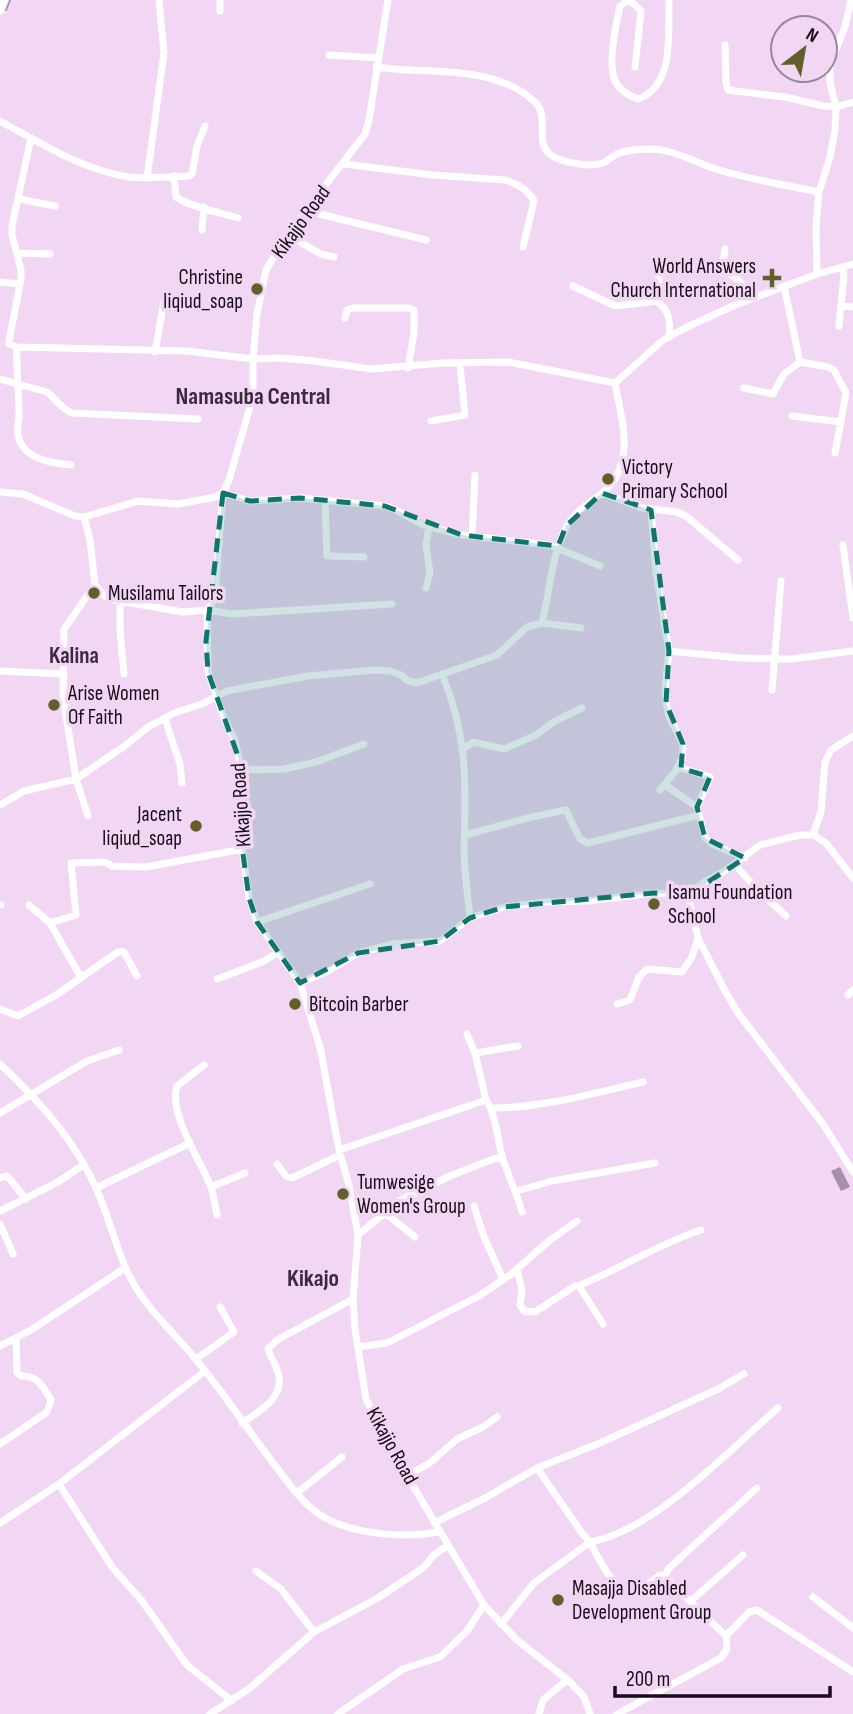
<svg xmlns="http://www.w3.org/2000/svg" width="853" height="1714" viewBox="0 0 853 1714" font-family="'Sofia Sans Condensed',sans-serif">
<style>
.water{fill:#a68fa8}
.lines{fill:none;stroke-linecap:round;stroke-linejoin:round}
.stream{stroke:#a68fa8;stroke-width:2}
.minor{stroke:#fff;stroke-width:7}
.major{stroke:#fff;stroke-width:9}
.marked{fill:#0f766e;fill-opacity:0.2;stroke:#0f766e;stroke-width:5;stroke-dasharray:14 9;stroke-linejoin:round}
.poi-dot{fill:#635f2b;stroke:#f1d7f4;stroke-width:2.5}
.labels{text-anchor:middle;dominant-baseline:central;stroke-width:7;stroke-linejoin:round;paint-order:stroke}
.street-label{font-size:21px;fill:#160d17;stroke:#f1d7f4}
.poi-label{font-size:21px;fill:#160d17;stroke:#f1d7f4;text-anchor:start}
.neighbourhood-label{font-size:23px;font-weight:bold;fill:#3e2a40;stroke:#f1d7f4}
.quarter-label{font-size:24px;font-weight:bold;fill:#3e2a40;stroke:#f1d7f4}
</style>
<rect width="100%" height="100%" fill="#f1d7f4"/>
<path class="water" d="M840,1167l10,20 -9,4 -10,-20z"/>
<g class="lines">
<path class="stream" d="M6,10l4,-10"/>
<path class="minor" d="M220,0v11
M388,0l-19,120 -4,14 -78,101 -21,35 -9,44 -4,45v32l-4,19 -20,70 -6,13 -8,100 -2,9 -6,8 1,62 16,46 11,22 4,19v66l10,73 8,24 43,61 20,64 19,103 10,35 9,50 -5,64 2,30 11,70 31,60 87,146 33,35 52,41 15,16 6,17
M725,45l1,37 2,8 57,7 38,9 13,1 17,-5
M329,55l49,3
M376,67c52,8 117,-4 159,35 18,18 -8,47 26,58 12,4 30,7 42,3 5,-2 9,-7 14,-9 10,-4 25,-5 36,-5 22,1 45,15 66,21 33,10 66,15 100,22
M635,67l6,-56 -8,-8 -6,-2 -7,5c-4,18 -12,55 -6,72 3,11 14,17 24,21 37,-13 30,-66 31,-99
M0,121c41,22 82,49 129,56 19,2 41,0 60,-1l3,-2 5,-28 8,-20
M31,138l-19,88v9l9,35v9l-12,62v3l8,3c-1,23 2,43 2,66 1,7 -3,15 -1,22 5,24 32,28 53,30
M344,164l89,11 72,5c13,4 22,9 29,21l-11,46
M174,176l2,21c11,9 46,16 62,21
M147,178l17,-125 -5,-53
M19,199l36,7
M307,211l119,29
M202,230l2,-23
M287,235l34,19 13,3
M725,249l-3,18 18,15 13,16
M17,253l33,1
M684,267c13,3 25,-1 38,0
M817,274l-1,-48 3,-34 11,-35 5,-27 1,-23 -6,-24v-19l15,-37 6,-27
M659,278l-2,23c12,10 14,20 12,36
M0,282l20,2
M573,286l42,20 42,-5
M784,286l16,76 28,5 6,3 12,23 -11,60
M841,306l12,1
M345,318l2,-8 6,-2h56l5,2v23l-6,35
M839,326l5,-52 -2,-7
M17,347l170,4 66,8 27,-1 35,3 56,8 72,-6 65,-1 107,21
M155,352l9,-51
M0,379l47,13c9,7 13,16 25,21l126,6
M615,383l48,-43 22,-12 50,-23 82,-31 36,-10
M744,388l29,6 11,-20 16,-12
M792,416l49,6
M431,421l34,-6 -5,-51
M0,492l23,2 52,22 9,1 54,-16 40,3 37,-7 8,-4 27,8 50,-3 85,8 9,3 29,16 39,10 88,10 50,21
M602,493l40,15 35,4 9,4 52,44
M325,500l2,56 37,1
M651,510l5,62 13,79 -4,37 1,15 3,14 14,27 -1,14 -7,14 -15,18
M84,517l6,23 5,45 10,11 9,4 69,12 24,-2 25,4 160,-10
M472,536l3,-61
M843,545l10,73
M426,588l4,-15 -4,-28 3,-18
M120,601v29l4,44
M542,623c8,-31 9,-67 24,-95 7,-15 22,-24 35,-34 36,-29 21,-72 14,-111
M669,651l71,7 51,1 62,-8
M0,671l64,3
M442,674c26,62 24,109 22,175 0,22 4,47 6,69
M772,690l9,-109
M165,719l15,45 2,19
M464,748l9,-6 31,7 32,-14 19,-14 27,-13
M678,767l32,10 -13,30 8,31 9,7 31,13
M239,770l45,-1 32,-7 48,-18
M665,785l32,22
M0,805l24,-14 52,-12 50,-34 22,-18 26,-14 28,-9 25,-13 81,-15 67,-6 15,1 11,4 7,6 9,2 80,-28 30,-28 15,-4 39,5
M88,816l-12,-37 -13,-83 1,-67 31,-44
M465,835l67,-18 34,-7 14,29 8,4 111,-28
M813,835l8,-23 4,-50 6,-12 22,-14
M735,865l23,25 28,26
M688,895l10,43 26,51 14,24 85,111 30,48
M0,905h1
M29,905l21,18 30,53
M257,922l113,-38
M50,923l26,-8 -5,-52 34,-1 7,4 34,1 97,-18
M217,979l45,-17 15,-9
M300,983l28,-12 30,-18 35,-9 47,-3 30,-23 34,-11 42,-5 42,-1 66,-8 34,2 16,-13 19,-10 37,-27 40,-10h13l13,8 27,35
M848,995l5,-5
M617,1004l13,-4 9,-23 8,-8 35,3 10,-15 6,-19
M0,1009l18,7 38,-21 62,-43h6l13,24
M467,1034l8,19
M0,1064c39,37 75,76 97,126 14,32 21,68 39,98 16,26 39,46 58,69 30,36 55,75 83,111 14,18 28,39 48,50 33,17 78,20 114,14
M204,1065l-27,21c-9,28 24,75 34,101 3,9 4,19 6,28
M486,1100l-11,-47 43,-7
M491,1108c51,0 103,-15 152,-26
M0,1113l87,-52 32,-11
M339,1150l147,-50c11,16 11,41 17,59 6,19 14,35 19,53
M277,1164l9,12 6,2 48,-23
M0,1178l7,-2 19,23
M211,1187l34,-14
M96,1188l94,-45
M517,1191l35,-10 103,-18
M474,1206l10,31 19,42
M0,1211l58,-29 25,-17
M385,1213l30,24
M0,1224l13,30
M358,1235l27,-22 4,-7 61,-30 46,-18 7,2
M517,1269l5,21 -2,15 4,6 11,1 40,-26h4l24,38
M578,1286c42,-17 80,-42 123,-56
M0,1346l31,-16 94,-62
M358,1347l29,-4 92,-47 31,-21 40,-35 27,-19
M196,1359l38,-27 -14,-25
M242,1423c16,-11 41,-24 37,-47 -2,-9 -8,-18 -11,-27l9,-9 76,-41
M0,1444l47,-32 4,-12c-8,-13 -13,-25 -30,-24l-4,-4 -1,-34
M537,1468l63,-25 118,-54 26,-15
M407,1476l24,-14 26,-23 26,-12 14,-10
M59,1484l53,83 30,34 45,64 45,36
M297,1493l45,-36
M0,1523l59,-39 146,-113
M434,1523l51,-25 52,-30 45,65 8,9c64,-11 139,-92 188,-134
M256,1571l25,18 33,43
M664,1577l5,-9 88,-80
M813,1597l40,31
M692,1600l51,-45
M501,1624l33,-41 56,-41c10,19 20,42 40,51l11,-4 19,-14 6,3 60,58 1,13 -6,9 -104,56
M726,1636l23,-24 8,-2 96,62
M210,1714l40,-26 64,-56 64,-34 45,-30 11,-13 13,-9
M338,1714l65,-45 37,-12 27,-26 17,-26
M539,1714l4,-14 24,-20"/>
<path class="major" d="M0,10l4,-10"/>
</g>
<path class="marked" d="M223,493l27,8 50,-3 85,8 77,29 96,11 8,-20 36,-33 49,17 18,141 -3,52 17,41 -2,24 29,9 -13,30 8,31 40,20 -57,37 -34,-2 -150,14 -34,11 -30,23 -82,12 -58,30 -43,-61 -8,-24 -10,-73v-66l-31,-87 -2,-31z"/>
<g class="poi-dot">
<path d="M768.5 267.5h7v7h7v7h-7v7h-7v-7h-7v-7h7z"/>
<circle cx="257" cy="289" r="7"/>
<circle cx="608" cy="479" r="7"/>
<circle cx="94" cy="593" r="7"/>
<circle cx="54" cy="705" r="7"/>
<circle cx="196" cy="826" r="7"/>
<circle cx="654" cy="904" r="7"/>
<circle cx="295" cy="1004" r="7"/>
<circle cx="343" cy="1194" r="7"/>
<circle cx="558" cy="1600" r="7"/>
</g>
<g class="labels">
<g class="street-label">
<text transform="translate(301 222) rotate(-54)">Kikajjo Road</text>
<text transform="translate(241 805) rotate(-94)">Kikajjo Road</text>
<text transform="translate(392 1446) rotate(61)">Kikajjo Road</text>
</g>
<g class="poi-label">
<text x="756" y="266" text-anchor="end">World Answers<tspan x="756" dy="24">Church International</tspan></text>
<text x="243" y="277" text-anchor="end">Christine<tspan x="243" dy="24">liqiud_soap</tspan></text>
<text x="622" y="467">Victory<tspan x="622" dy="24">Primary School</tspan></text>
<text x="108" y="593">Musilamu Tailors</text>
<text x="68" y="693">Arise Women<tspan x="68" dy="24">Of Faith</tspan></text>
<text x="182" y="814" text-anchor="end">Jacent<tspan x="182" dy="24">liqiud_soap</tspan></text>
<text x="668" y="892">Isamu Foundation<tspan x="668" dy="24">School</tspan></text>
<text x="309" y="1004">Bitcoin Barber</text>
<text x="357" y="1182">Tumwesige<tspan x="357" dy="24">Women's Group</tspan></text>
<text x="572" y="1588">Masajja Disabled<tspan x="572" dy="24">Development Group</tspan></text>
</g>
<g class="neighbourhood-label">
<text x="74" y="656">Kalina</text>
</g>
<g class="quarter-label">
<text x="253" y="396">Namasuba Central</text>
<text x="313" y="1278">Kikajo</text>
</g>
</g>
<g transform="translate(804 49) rotate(31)"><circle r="33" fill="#f1d7f4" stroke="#99869c" stroke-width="2"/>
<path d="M0-5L12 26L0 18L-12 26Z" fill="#635f2b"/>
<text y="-10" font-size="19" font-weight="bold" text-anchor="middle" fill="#160d17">N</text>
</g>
<path d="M615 1686v10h215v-10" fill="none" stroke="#160d17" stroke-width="3.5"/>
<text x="626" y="1686" font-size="21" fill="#160d17" stroke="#f1d7f4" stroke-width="5" paint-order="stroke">200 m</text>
</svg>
